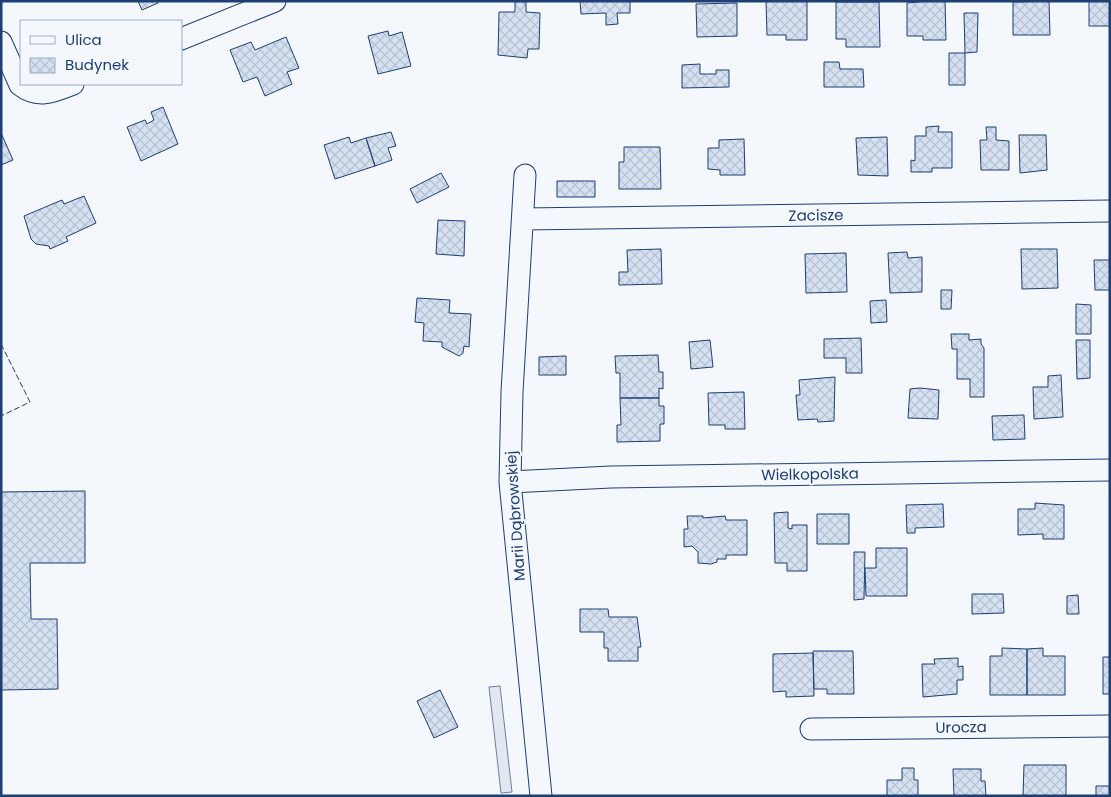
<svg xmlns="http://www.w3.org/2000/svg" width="1111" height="797" viewBox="0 0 1111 797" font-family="Poppins,sans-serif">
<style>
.parking{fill:#e3e8f0;stroke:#687fa3}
.building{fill:url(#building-cross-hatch);stroke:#1d3f73}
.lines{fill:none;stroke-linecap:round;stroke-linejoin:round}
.street-casing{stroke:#1d3f73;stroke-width:23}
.street{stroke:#f4f7fb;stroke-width:21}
.fence{stroke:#1d3f73;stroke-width:1;stroke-dasharray:6 2.5;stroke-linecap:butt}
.labels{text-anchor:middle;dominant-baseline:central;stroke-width:4;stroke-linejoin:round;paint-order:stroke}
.street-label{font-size:15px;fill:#1d3f73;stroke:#f4f7fb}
</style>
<defs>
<pattern id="building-cross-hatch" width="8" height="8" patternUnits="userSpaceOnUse" patternTransform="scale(1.25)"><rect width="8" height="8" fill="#d5e0f0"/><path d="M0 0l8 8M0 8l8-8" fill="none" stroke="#b6c1d1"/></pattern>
</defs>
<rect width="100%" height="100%" fill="#f4f7fb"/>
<path class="parking" d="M500,686l12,106 -11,1 -12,-106z"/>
<path class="building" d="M138,1h19l1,2 -16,7z
M515,1l11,1v10l14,1 -1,36h-11l-1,9 -29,-3 1,-43h16z
M580,1h50v12h-13l1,11 -12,1v-12l-25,1z
M766,1h41v39h-21v-5h-19z
M928,1h17l1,39h-23v-4h-16v-33z
M1049,1l1,34h-37v-33z
M1089,1h21v25h-21z
M836,2h43l1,45h-34v-8h-10z
M737,3v33l-40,1 -1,-33z
M964,13h14l-1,39 -12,1z
M388,31l1,5 13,-4 9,34 -33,8 -10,-38z
M286,37l13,31 -12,4 5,12 -27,12 -8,-19 -14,5 -13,-32 21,-8 4,8z
M949,53h16v32h-16z
M824,62h15l1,7h23l1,18h-40z
M700,64v10h16v-4h13v17l-47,1v-23z
M163,107l15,37 -37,17 -14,-34 18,-7 2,4 7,-4 -3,-8z
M939,126l-1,6h14v36h-20v4h-21v-12l4,1v-25h11v-9z
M986,127h10v13l13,1v29h-28l-1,-30h7z
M391,132l5,14 -8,2 4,12 -17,6 -9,-28z
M1,133l12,27 -12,5z
M1019,135h27l1,35 -27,3z
M349,137l2,6 15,-5 9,28 -40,13 -11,-34z
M887,137l1,39 -30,-1 -2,-37z
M744,139l1,36h-25v-5l-12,-1v-21h11v-8z
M624,147h36l1,42h-42v-27h5z
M441,173l8,14 -32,16 -7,-14z
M557,181h38v16h-38z
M84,196l12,27 -30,14 2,4 -18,8 -1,-3 -13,-2 -5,-5 -7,-23 38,-16 2,4z
M438,220l27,1 -1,35 -28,-2z
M661,249l1,35 -43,1v-13h9l-1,-22z
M1021,249h36l1,39 -36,1z
M907,252l1,6 14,-1v35l-32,1 -2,-40z
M846,253l1,39 -41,1 -1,-39z
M1094,260h16v30h-15z
M941,290h11l-1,19h-10z
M417,298l33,2 -1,13 22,1 -2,33 -5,-1 -1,7 -4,3 -17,-9v-5l-19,-1 1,-18 -9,-1z
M886,300l1,22 -16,1 -1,-22z
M1076,304l15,1v29h-15z
M951,334h18v6l12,-1v5l3,4v49h-14v-18h-13v-30h-5z
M861,338l1,35h-16v-15h-22v-19z
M710,340l3,27 -22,2 -2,-27z
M1076,340h14v38l-13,1z
M658,355l1,17h4v17l-4,-1v10h-39v-25h-4l-1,-17z
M566,356v19h-27v-18z
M1061,375l2,42 -29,2 -1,-32h15v-11z
M835,377l-1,44 -16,1 -1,-3 -19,1 -2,-25h4l-1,-15z
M920,388l19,2 -1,29 -30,-1 2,-29z
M744,392l1,37h-20v-4h-16l-1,-32z
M620,398h39v8h5v18h-4v17l-43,1v-17h4z
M1024,415l1,24 -32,1 -1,-24z
M85,491v72h-55l1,56h26l1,70 -57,1v-198z
M1035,503l29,2v34h-21v-5l-25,1v-26h17z
M943,504l1,23 -29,1v5h-8l-1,-28z
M788,512v16l4,1v-4h15v46h-20v-8h-12l-1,-50z
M817,514h32v30h-32z
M687,516h16v2l22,-2 1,4h21v35h-21v4h-9v3l-6,2 -13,-1v-11l-6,-6 -8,1v-18h4z
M876,548h31v48h-41l-1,-28h11z
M854,552h11l-1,47 -10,1z
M972,594h31l1,19 -32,1z
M1078,595l1,19h-12v-18z
M580,609h28l1,8h28l4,30h-3v14h-30v-13h-4v-16h-24z
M1002,648l25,1v46h-37v-39h12z
M1043,648v8h22v39h-38v-46z
M813,651h40l1,43h-27v-5h-13z
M813,653l1,43 -28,1v-6l-13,1v-38z
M1103,657h7v37h-7z
M958,658v9l5,-1v14h-6v14l-34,3 -1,-33h13l-1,-5z
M440,690l18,37 -24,11 -17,-37z
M1024,765h42v31h-43z
M902,768h12v12h4v16h-31v-16h15z
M953,769h28v12h4l1,15h-32z
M1096,786h14v10h-14z"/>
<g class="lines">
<defs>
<path id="street" d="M181,39l94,-38
M1,42l19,43c18,14 33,7 53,-1
M525,175l-13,217 -2,90 31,314
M523,219l587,-8
M510,482l101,-5 499,-7
M811,729l299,-3"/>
</defs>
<use href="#street" class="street-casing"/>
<use href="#street" class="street"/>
<path class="fence" d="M1,344l29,58 -29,14"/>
</g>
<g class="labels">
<g class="street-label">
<text transform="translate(816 215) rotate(-1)">Zacisze</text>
<text transform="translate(810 474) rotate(-1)">Wielkopolska</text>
<text transform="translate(515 516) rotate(-94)">Marii Dąbrowskiej</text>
<text transform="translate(961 727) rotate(-1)">Urocza</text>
</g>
</g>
<rect width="1111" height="797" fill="none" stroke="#1d3f73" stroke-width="5"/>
<rect x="20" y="20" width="162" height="65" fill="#f4f7fb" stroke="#9eadc5"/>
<rect x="30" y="36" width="25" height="8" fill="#f4f7fb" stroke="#9eadc5"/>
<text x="65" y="45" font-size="15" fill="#1d3f73">Ulica</text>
<rect x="30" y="58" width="25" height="15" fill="url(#building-cross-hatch)" stroke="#9eadc5"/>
<text x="65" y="70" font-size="15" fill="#1d3f73">Budynek</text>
</svg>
